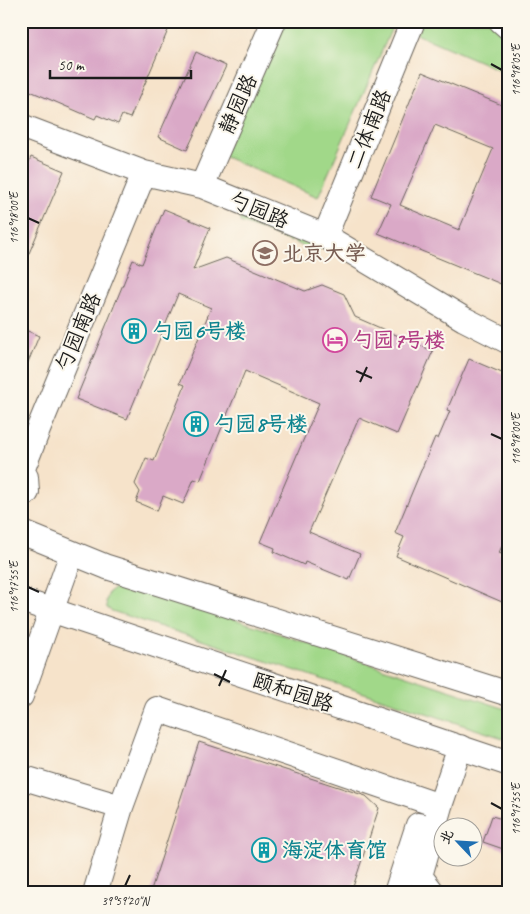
<svg xmlns="http://www.w3.org/2000/svg" width="530" height="914" viewBox="0 0 530 914" font-family="Caveat,'LXGW WenKai TC',sans-serif">
<style>
.green{fill:#a1d889;stroke:#5e7a52}
.building{fill:#daa9c7;fill-rule:evenodd}
.lines{fill:none;stroke-linecap:round;stroke-linejoin:round}
.minor-casing{stroke:#686259;stroke-width:26}
.minor{stroke:#fff;stroke-width:24}
.ticks{fill:none;stroke:#1c1c1c;stroke-width:2}
.labels{text-anchor:middle;dominant-baseline:central;stroke-width:4;stroke-linejoin:round;paint-order:stroke}
.street-label{font-size:21px;fill:#1c1c1c;stroke:#fbf7ec}
.education-label{font-size:21px;font-weight:bold;fill:#785e54;stroke:#fbf7ec;text-anchor:start}
.culture-label{font-size:21px;font-weight:bold;fill:#0d838f;stroke:#fbf7ec;text-anchor:start}
.hotel-label{font-size:21px;font-weight:bold;fill:#b23c85;stroke:#fbf7ec;text-anchor:start}
.neatline{fill:none;stroke:#1c1c1c;stroke-width:2}
.ticks-label{font-size:12px;text-anchor:middle;fill:#1c1c1c}
</style>
<rect width="100%" height="100%" fill="#fbf7ec"/>
<filter id="ink" filterUnits="userSpaceOnUse"><feTurbulence type="fractalNoise" baseFrequency=".02" numOctaves="2"/><feDisplacementMap in="SourceGraphic" scale="10" xChannelSelector="R" yChannelSelector="G"/><feConvolveMatrix kernelMatrix="1 2 1 2 8 2 1 2 1" color-interpolation-filters="sRGB"/></filter>
<filter id="wash" filterUnits="userSpaceOnUse"><feTurbulence type="fractalNoise" baseFrequency=".0096" numOctaves="4" result="noise"/><feDisplacementMap in="SourceGraphic" scale="20" xChannelSelector="R" yChannelSelector="G"/><feGaussianBlur stdDeviation="1.12" result="paint"/><feColorMatrix in="noise" values="0 0 0 0 0 0 0 0 0 0 0 0 0 0 0 0 0 1.4 0 .05"/><feComposite in="paint" operator="in"/></filter>
<g filter="url(#wash)">
<rect width="100%" height="100%" fill="#f6e3ca"/>
<path class="green" d="M282,21h113l-77,176 -95,-41z
M422,21h87v53l-93,-40z
M240,206l26,10 -5,14 -21,-8z
M268,218l28,10 -5,14 -27,-11z
M300,230l26,11 -9,12 -23,-11z
M120,585h12l377,125v30l-397,-129 -5,-3 -1,-7 3,-9z"/>
<g id="blocks">
<path class="building" d="M28,21h144l-42,97 -8,-3 -4,9 -21,-9 -2,4 -74,-32v-50z
M196,52l30,14 -39,84 -29,-13z
M422,72l87,36v157l-8,19 -123,-51 13,-29 -20,-8zM435,125l58,24 -34,81 -59,-25z
M31,157l33,14 -43,101v-91z
M164,209l46,19 -17,42 33,-12 79,33 17,-6 22,9 11,23 78,34 -36,83 -38,-16 -50,114 51,22 -11,26 -44,-18 -1,3 -30,-13 1,-4 -15,-6 59,-139 -74,-32 -45,110 -6,-2 -11,25 -20,-8 -6,15 -21,-9 4,-10 -5,-8 11,-26 8,3 31,-76 -5,-2 31,-75 -33,-14 -51,125 -51,-20 57,-139 9,4z
M21,328l18,8 -18,43z
M469,359l40,17v153l-10,24 10,4v48l-113,-49 8,-19 -9,-4 40,-96 3,2 12,-28 -3,-1z
M199,742l167,54 13,12 -28,85h-201z
M492,816l17,5v30l-26,-9z"/>
</g>
</g>
<g filter="url(#ink)">
<use href="#blocks" fill-opacity="0" stroke="#686259" stroke-width="1"/>
<g class="lines">
<defs>
<path id="minor" d="M501,21l8,7
M21,126l123,47 58,13 123,50 139,83 45,23
M202,186l72,-165
M325,236l88,-215
M27,492l-1,-15 -4,-6 16,-41 106,-257
M21,532l86,35 402,127
M21,600l488,164
M21,696l51,-143
M21,777l100,30 -26,86
M121,807l36,-98 283,97
M396,893l22,-68
M433,893l-13,-17 20,-70 20,-59"/>
</defs>
<use href="#minor" class="minor-casing"/>
<use href="#minor" class="minor"/>
</g>
</g>
<path class="ticks" d="M491,64l11,6M28,218l11,5M356,371l16,7M360,382l7,-15M491,434l11,5M28,587l11,5M214,674l16,8M219,686l7,-16M491,803l11,6M125,886l5,-11"/>
<defs>
<symbol id="university-ring" viewBox="-11 -11 22 22"><circle r="9.5" fill="#fbf7ec" stroke="#8d6e63" stroke-width="1.5"/><path d="M0-5L7-2L0 1L-7-2ZM-4 1L0 2.5L4 1V4Q0 6-4 4Z" fill="#8d6e63"/></symbol>
<symbol id="building-ring" viewBox="-11 -11 22 22"><circle r="9.5" fill="#fbf7ec" stroke="#0f9aa8" stroke-width="1.5"/><path d="M-4-6H4V6H1V3H-1V6H-4ZM-2.5-4.3h1.7v1.8h-1.7ZM.8-4.3h1.7v1.8H.8ZM-2.5-1h1.7V.8h-1.7ZM.8-1h1.7V.8H.8Z" fill="#0f9aa8"/></symbol>
<symbol id="hotel-ring" viewBox="-11 -11 22 22"><circle r="9.5" fill="#fbf7ec" stroke="#d1479c" stroke-width="1.5"/><path d="M-6-4.5h1.5V1H6V5H4.5V3h-9V5H-6ZM-4 0a1.8 1.8 0 1 1 3.6 0ZM.5 0V-2.5h3Q6-2.5 6 0Z" fill="#d1479c"/></symbol>
</defs>
<g fill-rule="evenodd">
<use href="#university-ring" x="251" y="239" width="28" height="28"/>
<use href="#building-ring" x="120" y="317" width="28" height="28"/>
<use href="#hotel-ring" x="321" y="326" width="28" height="28"/>
<use href="#building-ring" x="182" y="410" width="28" height="28"/>
<use href="#building-ring" x="250" y="836" width="28" height="28"/>
</g>
<g class="labels">
<g class="street-label">
<text transform="translate(238 104) rotate(-66)">静园路</text>
<text transform="translate(369 129) rotate(-68)">二体南路</text>
<text transform="translate(259 210) rotate(22)">勺园路</text>
<text transform="translate(78 332) rotate(-67)">勺园南路</text>
<text transform="translate(293 692) rotate(18)">颐和园路</text>
</g>
<g class="education-label">
<text x="282" y="253">北京大学</text>
</g>
<g class="culture-label">
<text x="152" y="331">勺园6号楼</text>
<text x="214" y="424">勺园8号楼</text>
<text x="282" y="850">海淀体育馆</text>
</g>
<g class="hotel-label">
<text x="352" y="340">勺园7号楼</text>
</g>
</g>
<rect width="530" height="914" fill="none" stroke="#fbf7ec" stroke-width="55"/>
<g transform="translate(458 842) rotate(295)"><circle r="24" fill="#fbf7ec" stroke="#a29f99"/>
<path d="M0-4L9 19L0 12L-9 19Z" fill="#1f6fb2"/>
<text y="-8" font-size="14" font-weight="bold" text-anchor="middle" fill="#1c1c1c">北</text>
</g>
<path d="M50 70v8h141v-8" fill="none" stroke="#1c1c1c" stroke-width="2.5"/>
<text x="58" y="70" font-size="15" fill="#1c1c1c" stroke="#fbf7ec" stroke-width="4" paint-order="stroke">50 m</text>
<rect x="28" y="28" width="474" height="858" class="neatline"/>
<g class="ticks-label">
<text transform="translate(516 70) rotate(-90)" y="4">116°18'05"E</text>
<text transform="translate(14 218) rotate(-90)" y="4">116°18'00"E</text>
<text transform="translate(516 439) rotate(-90)" y="4">116°18'00"E</text>
<text transform="translate(14 587) rotate(-90)" y="4">116°17'55"E</text>
<text transform="translate(516 809) rotate(-90)" y="4">116°17'55"E</text>
<text x="125" y="905">39°59'20"N</text>
</g>
</svg>
